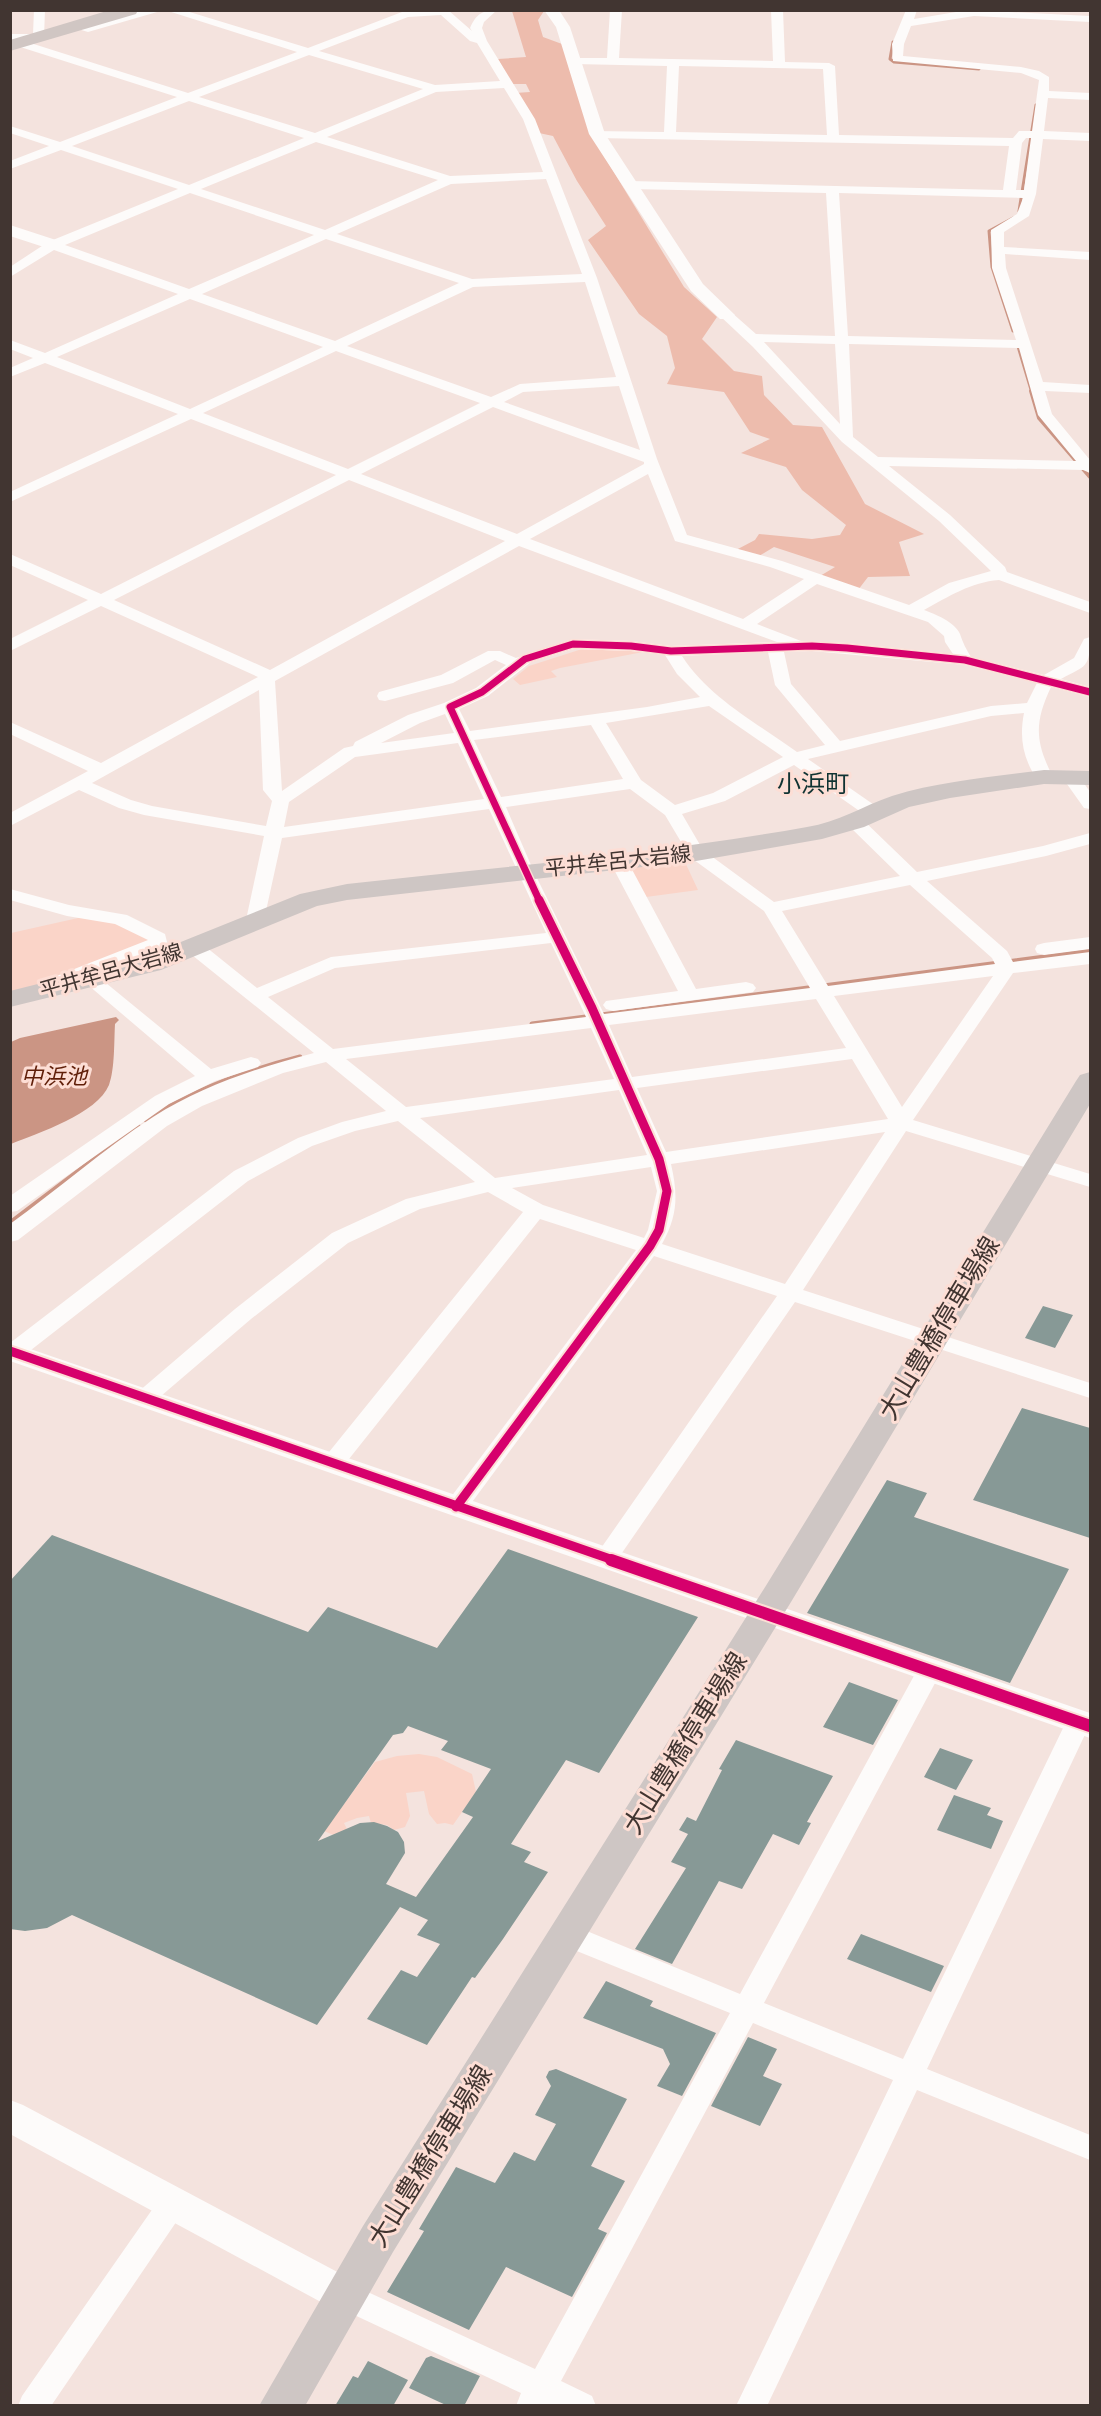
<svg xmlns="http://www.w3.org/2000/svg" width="1101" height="2416" viewBox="0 0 1101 2416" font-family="Roboto,'Noto Sans JP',sans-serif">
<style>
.green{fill:#fad4c8}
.forest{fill:#edbcad}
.water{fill:#cb9584}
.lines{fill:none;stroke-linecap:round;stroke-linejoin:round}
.stream-far2{stroke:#cb9584;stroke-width:3}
.stream-far1{stroke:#cb9584;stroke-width:4}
.stream{stroke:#cb9584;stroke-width:5}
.building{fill:#879996;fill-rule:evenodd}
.minor{fill:#fdfbfa;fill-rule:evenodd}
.tertiary{fill:#fdfbfa;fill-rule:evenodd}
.secondary{fill:#cec6c4;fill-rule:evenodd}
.primary{fill:#d0c6c3;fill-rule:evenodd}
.cycleway-far2-casing{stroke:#fdded5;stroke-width:10}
.cycleway-far1-casing{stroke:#fdded5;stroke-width:13}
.cycleway-casing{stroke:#fdded5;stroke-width:16}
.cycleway-far2{stroke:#d6006c;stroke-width:7}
.cycleway-far1{stroke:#d6006c;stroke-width:9}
.cycleway{stroke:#d6006c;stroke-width:12}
.labels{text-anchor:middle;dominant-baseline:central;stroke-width:6;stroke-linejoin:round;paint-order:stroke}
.street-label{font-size:21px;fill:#413531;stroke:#fdded5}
.water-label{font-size:22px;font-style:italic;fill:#601e08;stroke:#fdded5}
.quarter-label{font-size:24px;fill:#103333;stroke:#fdded5}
.near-street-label{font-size:26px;fill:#413531;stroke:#fdded5}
</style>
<rect width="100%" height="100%" fill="#f4e3de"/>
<path class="green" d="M582,649h43l18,3 -83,16 -9,3 6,6 -37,8 -7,-6 16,-13z
M684,860l14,30 -52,7 -16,-28 2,-2z
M87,916l32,5 35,18 -84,36 -59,20v-62z
M419,1754l18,3 35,17 4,18 -23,33 -8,-2 -8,1 -8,-10 -5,-23 -18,2 4,23 -5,11 -11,3 -7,-5 -16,-2 -2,-7 -12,2 -13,5 3,6 -9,8 -14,-6 51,-69 22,-6z"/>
<path class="forest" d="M512,11h32l-6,9 5,17 19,7 28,89 94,154 33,30 -15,22 32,32 28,5 2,19 29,30 29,2 43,77 59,30 -25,8 11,34 -42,1 -10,13 -38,-14 15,-9 -61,-20 -15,9 -23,-6 19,-10 4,-6 53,5 28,-4 6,-10 -44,-35 -16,-23 -45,-14 29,-14 -20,-7 -26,-40 -57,-8 8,-16 -8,-32 -28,-22 -51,-74 18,-14 -29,-45 -24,-45 -14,-3 -24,-40 15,-1 -4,-8h-14l-14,-25 28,-2z"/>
<path class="water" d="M116,1017l3,3 -4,4c-1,17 0,45 -6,61 -12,29 -71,48 -98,59v-102l9,-4z"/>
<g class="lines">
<path class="stream-far2" d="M893,42l-3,17 4,3 85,7
M1019,211l17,-106
M1013,218l-24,13 3,36 21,64
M1017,343l15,50"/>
<path class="stream-far1" d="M1031,391l8,27 51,59"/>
<path class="stream" d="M532,1024l558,-73
M146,1120c48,-30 99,-49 154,-63
M10,1223l128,-97"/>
</g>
<path class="building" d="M1043,1306l30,9 -18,33 -30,-10z
M1022,1408l68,20v110l-117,-38z
M887,1480l40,13 -13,24 155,52 -59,114 -203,-70z
M52,1535l256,97 20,-25 109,41 71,-99 190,68 -99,156 -33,-13 -55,84 20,8 -7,10 24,10 -45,67 -28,39 -3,-1 -45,68 -60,-26 34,-49 16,7 23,-33 -23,-9 11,-15 -28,-13 -83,118 -245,-110 -25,13 -22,3 -15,-2v-348zM408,1726l40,15 -7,9 50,19 -29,43 11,5 -57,80 -30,-13 19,-31 -1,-11 -6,-10 -11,-6 -13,-4 -14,1 -42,18 75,-106 10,-2z
M849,1682l49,18 -25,45 -50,-18z
M736,1740l97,36 -26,46 4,1 -12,22 -26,-11 -31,55 -23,-8 -47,83 -37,-15 51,-81 -15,-6 17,-28 -9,-4 8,-13 9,4 26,-51 -3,-1z
M940,1748l33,12 -17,30 -32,-13z
M954,1795l37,13 -4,7 16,6 -12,28 -54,-19z
M861,1934l83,32 -13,26 -84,-33z
M606,1981l47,20 -3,5 66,27 -34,63 -25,-10 13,-22 -7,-15 -80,-31z
M748,2037l29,12 -14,27 19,8 -22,42 -49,-20z
M556,2069l71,30 -36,67 34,15 -27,48 9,4 -35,64 -66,-30 -37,63 -82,-38 37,-61 -5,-2 37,-62 39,16 19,-31 21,9 21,-37 -21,-9 16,-29 -5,-9 3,-6z
M431,2356l49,20 -16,30h-16l-39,-18 17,-30z
M368,2361l40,19 -15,26h-58l18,-30 5,2z"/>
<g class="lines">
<path class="minor" d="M34,10h11l-1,27 -6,3h-17l167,53 109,-41 -132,-42h18l125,38 94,-36 46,-2 24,21 -2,-3c6,-14 13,-18 27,-18l-13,12 -2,6 5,13 48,78 62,159 60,181 30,76 95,26 127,44 40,-22 42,-12 -52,-50 -97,-79 -89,-95 -34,-32 7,-4 5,1 25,22 79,2 -9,-143 -196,-4 -6,-4 6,-4 373,9 6,-44 -412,-8 -6,-4 2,-3 71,1 3,-66 -93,-2 -6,-3 6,-3h33l3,-48h12l-3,48 154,3 -2,-51h12l2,52 44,1 6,3 4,69 174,3 6,-7h13l7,-51 -18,-7 -128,-12 -1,-17 14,-34h11l-3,9 54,-9 122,6v6l-116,-6 -63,10 -7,18 -1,12 118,11 18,4 10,6v14l41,2v7l-42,-2 -4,33 46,2v8l-47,-2 -7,55 -7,22 -25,16v15l86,5v8l-85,-6 1,14 37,114 47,3v8l-45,-2 7,23 38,46v13l-7,-3 -194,-4 61,49 55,52 2,5 83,30v11l-91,-33c-28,2 -51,17 -75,30 11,4 31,12 36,24 3,9 6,15 11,23l73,18 30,-17 10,-19 6,-2c0,32 -4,28 -29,42l29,8v10l-39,-10c-17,36 -16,55 2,90l-3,4h-12c-15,-22 -19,-43 -14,-68l-33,3 -183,43 72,50 3,4 -3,4h-12l-74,-52 -69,36 -43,13 21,36 71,52 126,-26 -51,-50 -3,-4 3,-4h12l56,54 126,-26 47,-13v11l-44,12 -119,25 80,70 6,11 77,-10v12l-77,9 -100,147 177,54v13l-184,-56 -103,159 287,93v15l-295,-96 -180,261 -8,3 -8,-3 -4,-6 4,-6 178,-255 -123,-40 -190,257 -8,2 -8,-2 -4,-6 4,-6 188,-251 -96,-31 -199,250 -8,2 -8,-2 -4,-6 4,-6 198,-245 -35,-20 -68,17 -72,34 -97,76 -97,83 -8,3 -8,-3 -3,-5 3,-5 97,-83 97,-76 74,-34 69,-17 -77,-61 -43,10 -43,15 -64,35 -226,176 -12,1v-15l224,-172 64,-33 44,-16 44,-11 -60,-49 -43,11 -81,33 -35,20 -149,114 -8,2v-18c47,-34 95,-76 143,-107 49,-31 106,-50 161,-64l-127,-102 -2,-4 2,-4h14l56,45 74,-31 215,-24 -57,-124 -207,29 -18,82 -2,4h-14l-2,-4 18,-84 -120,-21 -25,-7 -40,-18 -69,36v-13l78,-42 -78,-37v-12l91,41 157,-86 -157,-71 -91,45v-12l78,-39 -78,-35v-11l91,40 235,-119 -145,-56 -181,83v-10l168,-78 -133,-51 -35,14v-9l23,-10 -23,-9v-9l35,13 133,-59 -124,-44 -44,27v-10l38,-25 130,-53 -117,-39 -51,19v-8l39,-15 -39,-13v-7l50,16 117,-45 -163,-52 -2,-2 3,-3h-5v-6h23zM441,15l29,26 7,2 23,38 -65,4 -116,-34 89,-34zM309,55l114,34 -108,44 -116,-36zM679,66l144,3 4,66 -151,-3zM504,88l19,31 20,53 -93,4 -123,-39 109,-45zM189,101l115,37 -115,47 -117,-39zM1026,138h5l-7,52h-8l6,-47zM316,142l122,38 -113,50 -124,-41zM546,179l36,95 -110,5 -135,-45 114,-50zM190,193l124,42 -125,54 -124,-44zM839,193l184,5 -6,16 -26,16 1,38 24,72 -168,-4zM326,239l133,44 -124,58 -133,-47zM585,282l31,95 -96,7 -29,13 -144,-51 126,-59zM190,299l133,48 -133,62 -133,-52zM764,342l71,2 5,80zM849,344l170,4 19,67 38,46 -198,-4 -25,-20zM336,351l144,52 -132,66 -145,-56zM619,386l21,64 -136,-48 19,-10zM493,407l151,55v2l-127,70 -156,-60zM648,474l27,67 95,26 34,12 -61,40 -213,-80zM349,480l156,61 -235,129 -156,-70zM519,546l258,96 -106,4 -40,-5 -58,-2 -57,19 -16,-7h-12l-47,24 -62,17 -2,4 2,4 6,1 68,-18 42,-23 11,5 -30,23 -32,15 -36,12 -53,27 -2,4 -9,2 -62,43 -7,-110zM817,584l111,38 16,14 1,6 8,12 -106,-11 -46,-2 -44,-17zM574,649l57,2 34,4 12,19 23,23 -53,10 -177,24 -11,-22 29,-13 43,-34zM812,651l153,14 72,18 -10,20 -36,3 -151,35 -49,-57 -7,-32zM768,652l7,33 50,60 -28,7c-40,-29 -88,-54 -115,-96zM259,690l4,100 9,11 -6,25 -114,-20 -21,-6 -39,-17zM709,706l74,51 -70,36 -38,12 -34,-25 -35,-57zM445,714l9,19 -73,10 39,-20zM591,725l32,54 -122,18 -27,-57zM458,743l26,56 -200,28 5,-25 66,-45zM630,789l35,26 25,42 74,54 46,77 -206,26 -70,-142 -28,-65zM910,885l82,73 3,6 -167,22 -46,-75zM551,943l35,74 -253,32 -65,-52 67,-29zM993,976l-91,131 -68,-111zM816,999l30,49 -214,29 -23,-52zM591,1028l23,51 -208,28 -60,-48zM852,1059l36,60 -222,33 -29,-64zM619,1090l28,65 -152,23 -75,-60zM885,1132l-100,152 -123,-40c16,-29 16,-49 9,-80zM651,1167l6,24 -9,39 -4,8 -101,-33 -31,-17z
M144,10h20l-76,22 -20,-6 6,-3 14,3z
M1071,772l6,1 13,19v17l-6,-1 -22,-31 3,-4z
M619,857l6,1 3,4 68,127 50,-7 7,2 3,4 -3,4 -140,19 -7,-2 -3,-4 3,-4 72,-10 -68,-129 3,-4z
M10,889l59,16 58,10 38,19 2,8 -14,11 -58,21 116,95 40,-12 7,2 3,4 -3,4 -43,14 -46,23 -152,107 -7,1v-16l145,-100 40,-20 -114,-97 -21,12 -7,-2 -3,-4 4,-8 94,-37 -33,-16 -48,-8 -57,-16z
M1090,937v12l-46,6 -7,-2 -2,-4 2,-4 7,-2z
M930,1661l9,2 3,7 -178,333 139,56 163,-337 4,-7 9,-3 9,3 2,9 -163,345 163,66v25l-173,-70 -150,316h-31l157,-326 -140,-57 -192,358 31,15 4,10h-80l5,-13 -186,-87 -4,-10 4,-10 11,-4 189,87 195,-356 -173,-70 -4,-8 4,-8 10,-3 10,3 163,67 181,-331z
M173,2190l10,4 5,9 -5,9 -132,194h-33l4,-10 141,-202z"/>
<path class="tertiary" d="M544,10h15l11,17 35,107 98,150 32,31 -3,4h-12l-29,-28 -102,-157 -33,-107z
M10,225l49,16 2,4 -8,5 -43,-14z
M10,1342l1080,371v25l-1080,-377z
M10,2100l13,5 337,179 5,12 -5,12 -14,5 -14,-5 -322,-174z"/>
<path class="secondary" d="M1044,770l46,1v14l-46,-1 -94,14 -41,9 -45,20 -42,12 -126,22 -349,39 -30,6 -156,64 -151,37v-16l131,-33 159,-64 47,-10c153,-17 308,-30 460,-57 31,-5 56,-21 85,-31 49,-15 101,-19 152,-26z
M1090,1072v32l-299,498 -398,650 -88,154h-46l104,-180 404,-642 309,-503 4,-6z"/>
<path class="primary" d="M110,10h28l-2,4 -126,37v-11z"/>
<defs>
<path id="cycleway-far2" d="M540,902l-90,-195 32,-15 43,-33 48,-15 58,2 40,5 141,-5 35,2 118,12 125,32"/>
<path id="cycleway-far1" d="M10,1351l606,210
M456,1507l194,-261 9,-16 8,-39 -8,-32 -67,-151 -53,-108"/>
<path id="cycleway" d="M611,1560l479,166"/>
</defs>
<use href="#cycleway-far2" class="cycleway-far2-casing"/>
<use href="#cycleway-far1" class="cycleway-far1-casing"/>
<use href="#cycleway" class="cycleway-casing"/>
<use href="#cycleway-far2" class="cycleway-far2"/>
<use href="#cycleway-far1" class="cycleway-far1"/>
<use href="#cycleway" class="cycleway"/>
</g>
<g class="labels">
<g class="street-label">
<text transform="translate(618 861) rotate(-6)">平井牟呂大岩線</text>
<text transform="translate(111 971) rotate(-16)">平井牟呂大岩線</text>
</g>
<g class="water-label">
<text x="54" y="1076">中浜池</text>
</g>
<g class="quarter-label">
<text x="813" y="784">小浜町</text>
</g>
<g class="near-street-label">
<text transform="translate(939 1328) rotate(-59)">大山豊橋停車場線</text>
<text transform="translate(685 1743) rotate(-58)">大山豊橋停車場線</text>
<text transform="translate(430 2156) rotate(-58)">大山豊橋停車場線</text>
</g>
</g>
<rect width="1101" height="2416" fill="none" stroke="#413531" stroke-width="24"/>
</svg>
